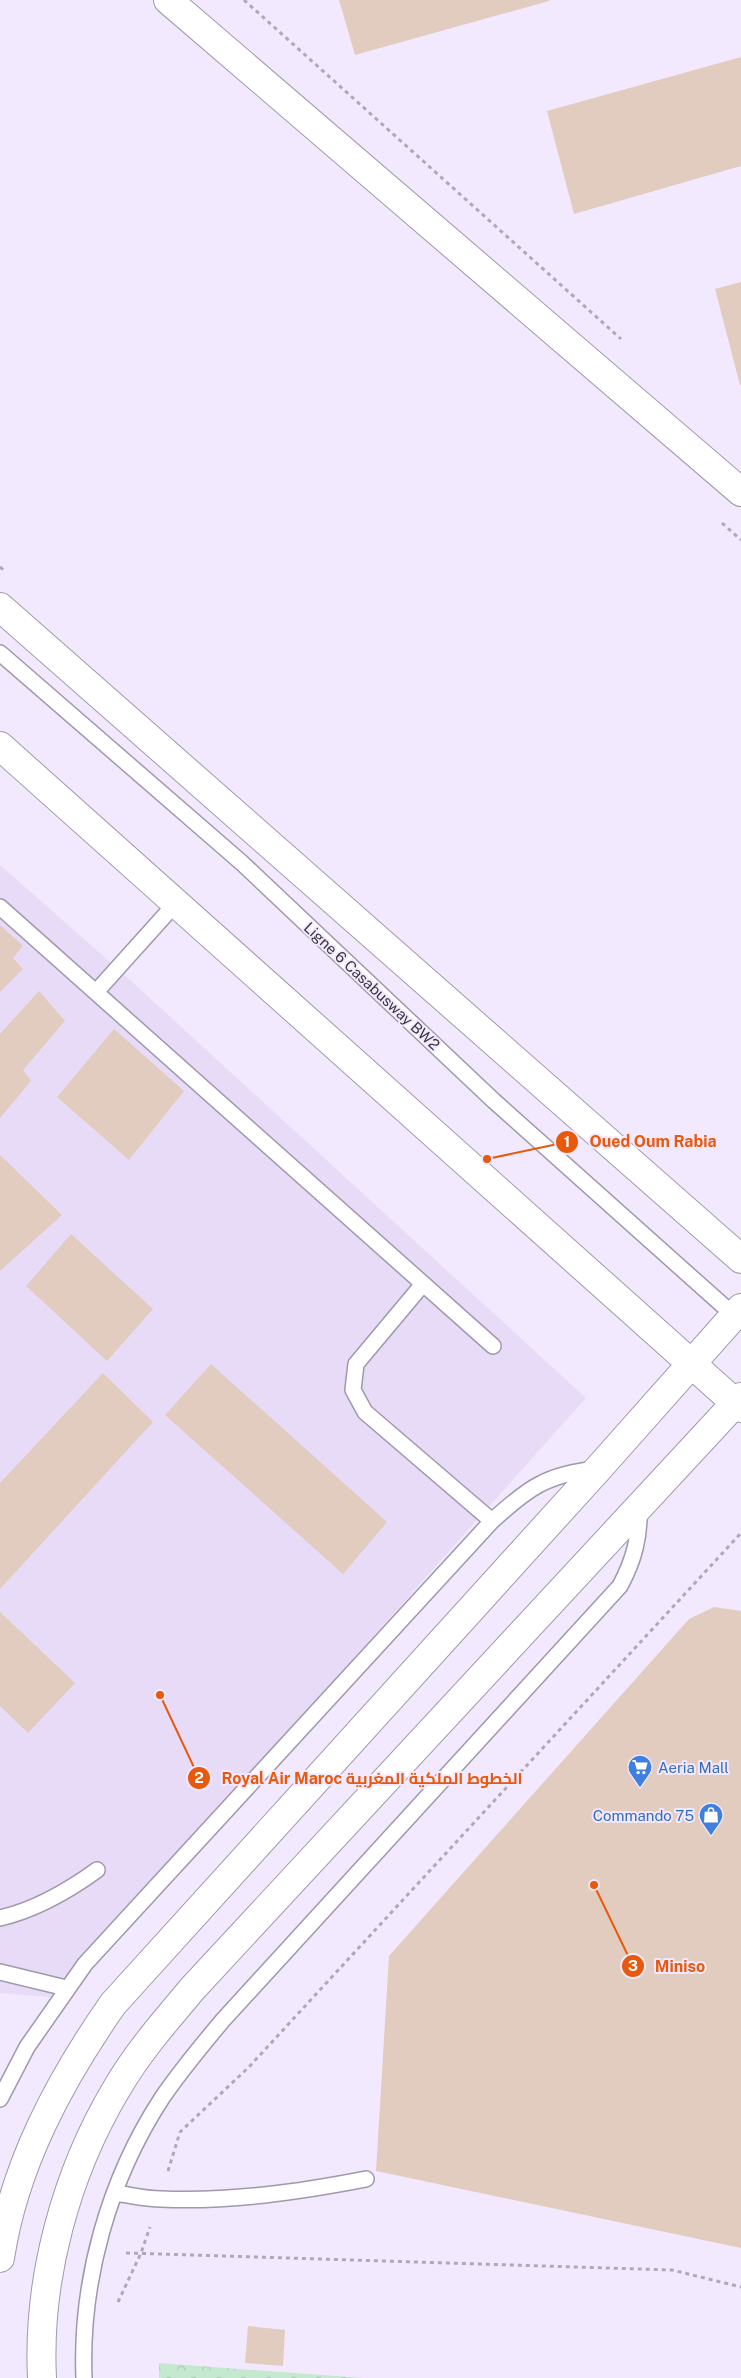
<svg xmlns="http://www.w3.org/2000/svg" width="741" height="2378" viewBox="0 0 741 2378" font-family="'Public Sans',Cairo,sans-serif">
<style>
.built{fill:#e8dbf7}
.park{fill:url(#park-crowns)}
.building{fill:#e1ccbf}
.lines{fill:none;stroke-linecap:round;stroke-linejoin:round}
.lane-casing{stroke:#a098ab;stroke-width:18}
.street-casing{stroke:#a098ab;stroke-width:30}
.secondary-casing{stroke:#a098ab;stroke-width:30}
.path{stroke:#afa8b8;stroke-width:3;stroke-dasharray:4 4;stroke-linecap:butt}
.lane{stroke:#fff;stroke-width:15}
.street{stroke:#fff;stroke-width:28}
.secondary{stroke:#fff;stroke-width:28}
.labels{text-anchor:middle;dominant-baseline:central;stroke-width:4;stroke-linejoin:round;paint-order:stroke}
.street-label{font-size:15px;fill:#39363e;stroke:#f3e9fe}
.shop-label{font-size:15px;fill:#366cbe;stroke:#f3e9fe;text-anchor:start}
.leader{fill:none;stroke:#e8590c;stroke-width:2}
.callout-dot{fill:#e8590c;stroke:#f3e9fe;stroke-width:2}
.mark-label{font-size:15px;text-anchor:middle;font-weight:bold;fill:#fff}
.callout-label{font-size:16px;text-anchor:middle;font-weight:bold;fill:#e8590c;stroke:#f3e9fe;stroke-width:4;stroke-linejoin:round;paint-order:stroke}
</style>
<defs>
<pattern id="park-crowns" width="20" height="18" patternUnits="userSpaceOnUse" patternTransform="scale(1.25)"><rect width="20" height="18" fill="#c5e8d0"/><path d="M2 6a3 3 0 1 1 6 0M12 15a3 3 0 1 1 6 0" fill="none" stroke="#aac8b4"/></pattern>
</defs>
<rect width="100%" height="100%" fill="#f3e9fe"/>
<path class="built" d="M0,865l117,103 469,430 -535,599 -51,-4z"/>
<path class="park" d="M159,2363l204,15h-204z"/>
<path class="building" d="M339,0h210v1l-194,54z
M741,57v109l-167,48 -27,-103z
M741,282v103h-1l-25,-96z
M0,925l23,21 -10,12 10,11 -23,23z
M39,991l26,30 -42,49 8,11 -31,37v-84z
M114,1029l70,62 -55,69 -72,-63z
M0,1155l62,60 -62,56z
M71,1234l82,75 -46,52 -81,-75z
M211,1364l176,158 -44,52 -178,-159z
M103,1373l50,49 -153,167v-106z
M714,1607l27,4v637l-365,-77 13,-215 300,-337z
M0,1612l75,71 -47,50 -28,-27z
M248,2326l37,4 -2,36 -38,-3z"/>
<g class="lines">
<defs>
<path id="lane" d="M0,653l242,210 252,238 244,218
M0,907l493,439
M96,992l80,-89
M423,1284l-67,80 -3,26 12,22 127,109
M0,1918c35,-8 68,-27 97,-48
M0,1972l66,16
M0,2099l27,-52 58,-83 407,-443c36,-33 55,-47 105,-52
M115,2193c15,2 30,6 46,6 69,3 138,-7 205,-20
M84,2378c-4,-97 25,-199 78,-280 19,-28 40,-53 61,-78l397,-434c14,-26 20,-49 19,-79"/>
<path id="street" d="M168,0l573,492"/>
<path id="secondary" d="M0,607l741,652
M0,746l741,662
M0,2258c14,-93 60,-178 113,-254l485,-535 143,-161
M42,2378c-5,-99 24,-205 75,-290 21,-36 49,-68 76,-100l548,-591"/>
</defs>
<use href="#lane" class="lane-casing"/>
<use href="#street" class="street-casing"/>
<use href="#secondary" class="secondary-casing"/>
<path class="path" d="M244,0l377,339
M722,523l19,17
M0,567l6,5
M168,2171l12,-39 68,-64 493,-535
M126,2253l546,17 69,17
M118,2302l23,-49 9,-26"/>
<use href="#lane" class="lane"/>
<use href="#street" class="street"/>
<use href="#secondary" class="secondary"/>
</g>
<defs>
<symbol id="supermarket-pin" viewBox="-11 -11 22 30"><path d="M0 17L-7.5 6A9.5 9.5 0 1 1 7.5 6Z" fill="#3f7fe0" stroke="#f3e9fe"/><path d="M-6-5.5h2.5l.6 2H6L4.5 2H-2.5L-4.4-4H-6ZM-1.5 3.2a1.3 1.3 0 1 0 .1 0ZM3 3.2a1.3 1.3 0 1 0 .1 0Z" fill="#fff"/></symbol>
<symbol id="shop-pin" viewBox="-11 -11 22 30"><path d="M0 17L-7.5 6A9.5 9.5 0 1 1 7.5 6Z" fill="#3f7fe0" stroke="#f3e9fe"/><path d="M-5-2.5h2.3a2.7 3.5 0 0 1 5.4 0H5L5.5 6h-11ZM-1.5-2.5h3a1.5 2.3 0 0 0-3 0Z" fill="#fff"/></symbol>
</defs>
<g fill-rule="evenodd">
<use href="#supermarket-pin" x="626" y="1753" width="28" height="38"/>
<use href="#shop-pin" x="697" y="1801" width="28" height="38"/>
</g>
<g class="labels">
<g class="street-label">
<text transform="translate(372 986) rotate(43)">Ligne 6 Casabusway BW2</text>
</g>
<g class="shop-label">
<text x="658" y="1767">Aeria Mall</text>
<text x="694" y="1815" text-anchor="end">Commando 75</text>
</g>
</g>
<path class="leader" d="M487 1159L567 1142M160 1695L199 1778M594 1885L633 1966"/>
<g class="callout-dot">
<circle cx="487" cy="1159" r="5"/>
<circle cx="160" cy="1695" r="5"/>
<circle cx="594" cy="1885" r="5"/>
<circle cx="567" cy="1142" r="12"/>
<circle cx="199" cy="1778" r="12"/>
<circle cx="633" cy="1966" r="12"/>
</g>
<g class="mark-label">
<text x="567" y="1147">1</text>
<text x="199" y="1783">2</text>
<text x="633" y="1971">3</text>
</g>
<g class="callout-label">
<text x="653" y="1147">Oued Oum Rabia</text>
<text x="372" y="1784">Royal Air Maroc الخطوط الملكية المغربية</text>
<text x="680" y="1972">Miniso</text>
</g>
</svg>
